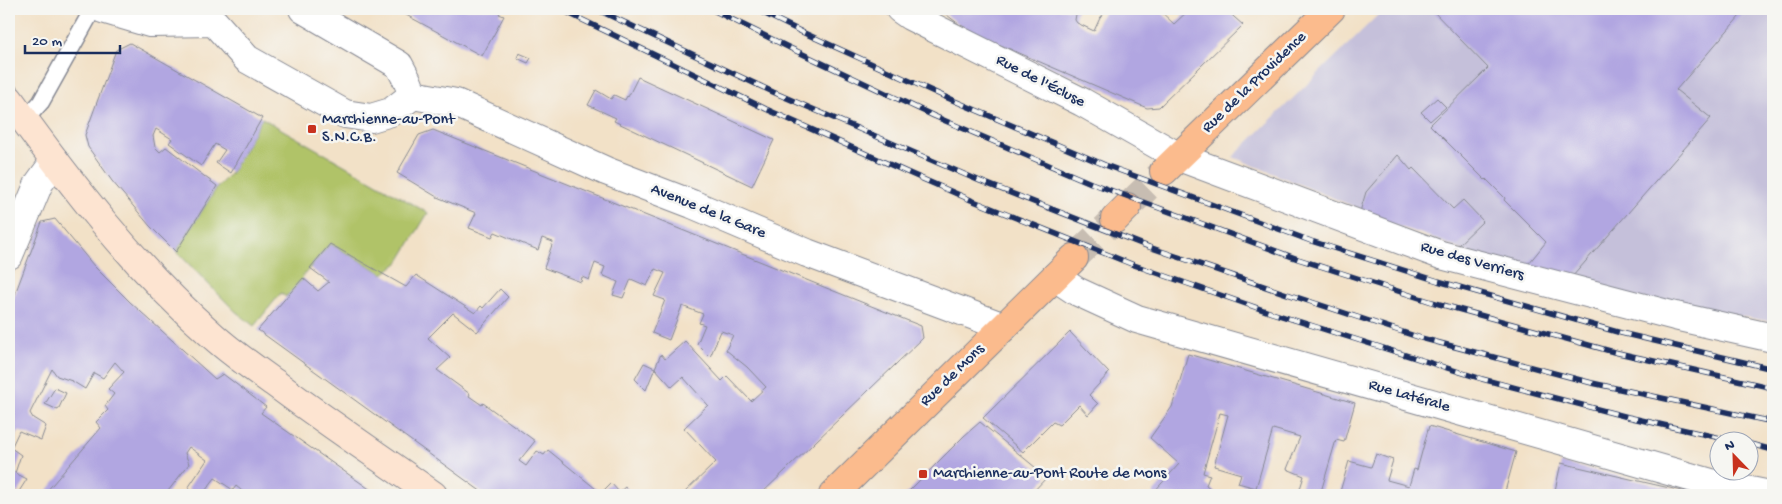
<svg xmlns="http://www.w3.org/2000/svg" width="1782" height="504" viewBox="0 0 1782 504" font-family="'Gochi Hand',sans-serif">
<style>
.industrial{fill:#c5c0da}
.green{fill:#b0c367;stroke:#667962}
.building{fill:#b1a6e1}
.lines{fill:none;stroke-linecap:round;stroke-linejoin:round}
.primary-tunnel{stroke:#c7bdb2;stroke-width:28;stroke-dasharray:28 14;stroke-linecap:butt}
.service-casing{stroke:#868892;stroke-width:19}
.minor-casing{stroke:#868892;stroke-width:30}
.secondary-casing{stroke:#868892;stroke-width:30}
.primary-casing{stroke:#868892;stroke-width:30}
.service{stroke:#fff;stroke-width:16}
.minor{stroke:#fff;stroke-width:28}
.secondary{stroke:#fde4d1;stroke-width:28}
.primary{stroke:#fbbb8d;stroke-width:28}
.rail-casing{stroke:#1b2f5e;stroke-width:5.5}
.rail{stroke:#f6f6f2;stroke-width:4;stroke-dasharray:11;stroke-linecap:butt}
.poi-dot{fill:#c8321e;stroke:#f6f6f2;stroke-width:2}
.labels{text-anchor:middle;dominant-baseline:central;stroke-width:5;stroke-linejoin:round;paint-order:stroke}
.street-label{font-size:16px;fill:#1b2f5e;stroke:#f6f6f2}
.poi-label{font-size:16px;fill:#1b2f5e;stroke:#f6f6f2;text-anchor:start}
</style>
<rect width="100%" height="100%" fill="#f6f6f2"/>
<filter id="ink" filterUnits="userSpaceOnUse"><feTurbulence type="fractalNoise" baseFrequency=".02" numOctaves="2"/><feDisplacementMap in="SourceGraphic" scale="10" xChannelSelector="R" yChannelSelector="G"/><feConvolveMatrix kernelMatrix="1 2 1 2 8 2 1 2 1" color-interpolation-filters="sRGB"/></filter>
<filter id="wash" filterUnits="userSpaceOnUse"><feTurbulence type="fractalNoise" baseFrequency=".0096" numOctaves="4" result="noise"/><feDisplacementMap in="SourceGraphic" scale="20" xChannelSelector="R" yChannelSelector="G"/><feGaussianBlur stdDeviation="1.12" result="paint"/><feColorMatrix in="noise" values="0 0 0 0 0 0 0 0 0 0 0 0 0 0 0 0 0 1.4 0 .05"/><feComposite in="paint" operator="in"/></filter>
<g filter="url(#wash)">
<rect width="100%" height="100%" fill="#f2e1c7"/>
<path class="industrial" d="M1384,9h389v313l-239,-42 -301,-123z"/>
<path class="green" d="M262,118l166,95 -30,50 -15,11 -53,-30 -28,33 1,1 -14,17 -1,-1 -2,3 -5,-4 -27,33 -19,-15 -59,-60 42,-65 13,-13z"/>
<g id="blocks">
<path class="building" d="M395,9h107l-3,5 5,2 -22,40z
M939,9h138l-2,11 2,3 17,8 6,-13 8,-9h50l16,15 16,-15h35l18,16 -84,82 -12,1 -179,-77z
M1431,9h315l-70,81 35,28 -139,159 -47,-9 21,-26 -42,-42 1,-2 -19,-19 -1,1 -55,-55 58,-57z
M130,43l132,75 -31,55 -15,-10 9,-13 -10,-6 -14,22 -32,-23 3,-4 -16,-10 -3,7 2,11 5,5 6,-5 51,39 -41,66 -26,-26 -38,-45 -24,-34 -3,-12 31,-85z
M519,53l12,5 -3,5 -11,-5z
M638,77l136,63 -22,46 -138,-65 2,-3 -28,-13 8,-15 15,9 3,-4 11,5 2,-4 1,1z
M1437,98l9,9 -16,14 -9,-9z
M433,130l488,196 2,12 -163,157h-78l34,-33 -32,-34 24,-23 -25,-28 -11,10 -17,-19 6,-14 4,5 20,-18 37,40 5,-5 24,25 15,-14 -19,-20 -21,-17 7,-15 -12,-4 -11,26 -13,-13 8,-19 -6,-2 4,-9 -21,-8 -13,34 -17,-7 13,-33 -11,-4 11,-23 -10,-4 -8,17 -16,-7 -8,19 -10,-3 5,-13 -16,-7 3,-8 -10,-4 -6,17 -7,-3 -1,5 -37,-14 9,-26 -11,-4 -4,12 -43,-18 -3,5 -23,-9 7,-15 -39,-16 -40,-24 22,-38z
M1398,155l13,15 2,-2 40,41 10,-9 20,21 -26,25 -27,-10 -71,-21 7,-23z
M55,219l39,47 36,36 85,77 8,-5 43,33 -5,6 117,82h-131l-11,-9 -3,4 -18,-12 -13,17h-4l-10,-7 19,-28 -18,-13 -4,6 4,11 -24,31h-115l-4,-3 55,-64 -5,-6 12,-12 -3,-4 9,-12 -6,-5 16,-17 -9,-10 -12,16 -9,-5 -9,16 -13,-8 -15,-5 -5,-7 -22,44 3,5 13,8 -5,14 -22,-9 -8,17 10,7 -6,18 12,6 -9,14 -5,-3 -2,2 -2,-1v-181l33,-88z
M330,244l76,43 10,-12 59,38 6,-7 2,2 17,-19 8,8 -31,35 -24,-19 -25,25 22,20 -13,12 33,24 -1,2 13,9 1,-2 52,38 -16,20 7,5 11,-15 7,4 4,-5 53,43 10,-10 8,9 6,-5 7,8h-146l-228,-165 45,-52 15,13 11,-9 -19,-14z
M1070,332l39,41 -20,22 9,9 -10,11 -9,-10 -20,20 -6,-3 -30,30 -40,-34z
M1188,354l167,49 -11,39 -8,-2 -16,55h-22l6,-19 -17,-7 13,-32 -27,-8 -17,59 -18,-5 3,-9 -27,-8 14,-51 -8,-2 -17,60 7,2 -4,10 13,10h-63l-3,-2 26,-29 -29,-26 22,-31z
M644,363l11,5 -9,22 -11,-11z
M55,388l11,5 -8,17 -13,-6z
M980,422l67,55 -17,18h-125l59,-59z
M1429,426l87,26 -12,43h-165l10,-34 22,6 5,-13 17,6 -6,20 22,6 5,-17 3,1z
M1561,463l130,30 5,2h-142z"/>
</g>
</g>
<g filter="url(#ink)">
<use href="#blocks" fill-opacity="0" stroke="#868892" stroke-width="1"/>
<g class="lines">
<path class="primary-tunnel" d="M1127,207l37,-36
M1074,258l41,-39"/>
<defs>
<path id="service" d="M24,121l17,-19 52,-93"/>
<path id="minor" d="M103,9l47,14 64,-1 33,37 98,55 26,4 20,-6 22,-17
M303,9l96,56 8,15 6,15
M900,9l10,7 172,86 97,55 262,98 234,61 98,22
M413,95l43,8 150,68 86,33 115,49 197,74
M9,255l30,-72 16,-22
M1055,277l21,14 61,28 574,164 59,12"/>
<path id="secondary" d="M9,99c62,85 125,168 204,237 20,18 42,33 63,48 52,39 105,74 157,111"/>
<path id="primary" d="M1164,171l167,-162
M1115,219l12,-12
M833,495l241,-237"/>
</defs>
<use href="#service" class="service-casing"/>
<use href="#minor" class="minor-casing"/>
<use href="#secondary" class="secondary-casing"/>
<use href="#primary" class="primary-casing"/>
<use href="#service" class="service"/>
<use href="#minor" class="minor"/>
<use href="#secondary" class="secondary"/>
<use href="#primary" class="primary"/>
<defs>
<path id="rail" d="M560,9l206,100 143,64 62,27 163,65 138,48 210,66 146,38 110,25
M596,9l177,83 207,89 169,66 132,45 140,46 171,45 181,39
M711,9l79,39 144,68 157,67 207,76 134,43 182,50 159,36
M755,9l47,23 141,64 162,69 206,76 127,40 183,52 152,36
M1750,444l23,6"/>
</defs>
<use href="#rail" class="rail-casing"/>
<use href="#rail" class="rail"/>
</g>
</g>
<g class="poi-dot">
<rect x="307" y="124" width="10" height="10" rx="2.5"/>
<rect x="918" y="469" width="10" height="10" rx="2.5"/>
</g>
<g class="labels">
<g class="street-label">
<text transform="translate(1040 82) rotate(27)">Rue de l'Écluse</text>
<text transform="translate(1255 83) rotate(-44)">Rue de la Providence</text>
<text transform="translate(708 212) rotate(22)">Avenue de la Gare</text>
<text transform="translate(1472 262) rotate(16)">Rue des Verriers</text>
<text transform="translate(953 376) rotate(-44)">Rue de Mons</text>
<text transform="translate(1409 397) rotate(16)">Rue Latérale</text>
</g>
<g class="poi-label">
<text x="322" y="120">Marchienne-au-Pont<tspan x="322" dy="18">S.N.C.B.</tspan></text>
<text x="933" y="474">Marchienne-au-Pont Route de Mons</text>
</g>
</g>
<rect width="1782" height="504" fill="none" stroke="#f6f6f2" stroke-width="30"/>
<g transform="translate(1734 456) rotate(337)"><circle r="24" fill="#f6f6f2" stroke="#9ea6b7"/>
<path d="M0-4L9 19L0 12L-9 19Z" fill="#c8321e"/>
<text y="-8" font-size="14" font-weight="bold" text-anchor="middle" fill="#1b2f5e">N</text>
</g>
<path d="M25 45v8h95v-8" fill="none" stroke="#1b2f5e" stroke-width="2.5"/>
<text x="32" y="45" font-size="15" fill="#1b2f5e" stroke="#f6f6f2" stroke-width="4" paint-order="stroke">20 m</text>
</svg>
